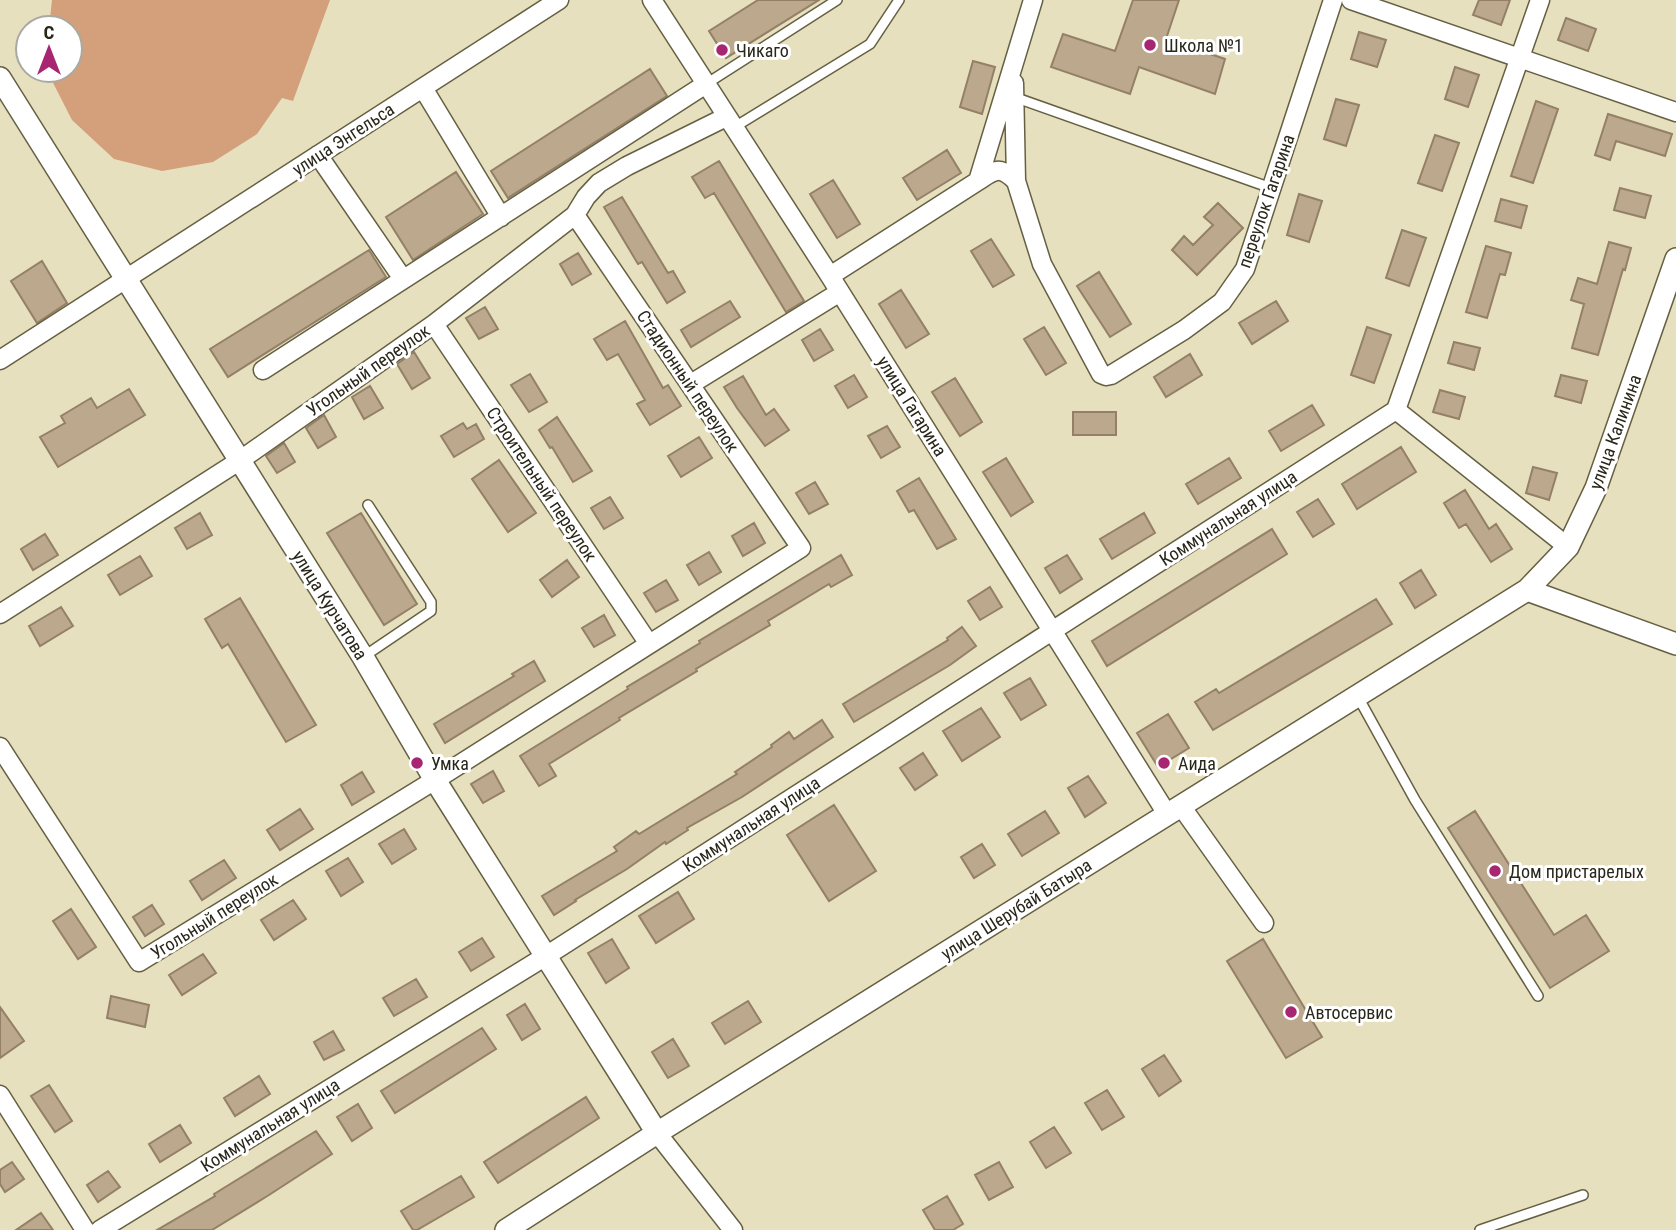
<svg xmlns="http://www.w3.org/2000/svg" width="1676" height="1230" viewBox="0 0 1676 1230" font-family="'Roboto Condensed',sans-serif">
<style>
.green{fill:#d49f7b}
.building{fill:#bba88d;stroke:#938066;stroke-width:2}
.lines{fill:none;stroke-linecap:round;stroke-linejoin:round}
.service-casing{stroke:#666043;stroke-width:12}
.minor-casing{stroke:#666043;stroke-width:21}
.tertiary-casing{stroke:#666043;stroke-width:24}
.service{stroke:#fff;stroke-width:9}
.minor{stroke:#fff;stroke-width:18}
.tertiary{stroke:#fff;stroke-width:21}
.poi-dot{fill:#a82572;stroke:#fff;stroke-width:2.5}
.labels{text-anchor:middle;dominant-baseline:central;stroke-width:6;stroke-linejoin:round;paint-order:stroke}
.poi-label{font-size:18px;fill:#29271a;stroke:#fff;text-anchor:start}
.street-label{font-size:18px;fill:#29271a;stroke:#fff}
</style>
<rect width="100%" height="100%" fill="#e6e0bf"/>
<path class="green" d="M52,0h278l-37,101 -11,-3 -25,36 -44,28 -51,9 -48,-12 -42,-39 -24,-47v-3h22v-42h-21z"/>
<path class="building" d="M758,0h61l-93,58 -17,-27z
M1133,0h46l-13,39 59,20 -10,35 -76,-27 -9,27 -79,-27 12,-33 52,17z
M1479,0h31l-9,25 -28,-10z
M1566,18l30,11 -8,22 -30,-11z
M1359,32l27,8 -9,27 -26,-8z
M973,61l22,6 -13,47 -22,-7z
M1455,67l24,8 -11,32 -23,-8z
M650,69l17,27 -159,102 -17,-27z
M1336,99l23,6 -13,41 -22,-7z
M1536,101l22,8 -25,74 -22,-7z
M1608,114l64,20 -7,22 -49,-15 -6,19 -15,-5z
M1435,135l24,8 -17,48 -24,-8z
M947,150l14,23 -44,27 -14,-22z
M719,161l85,140 -18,11 -72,-119 -9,5 -13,-21z
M456,172l27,42 -70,46 -27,-43z
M833,180l27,44 -23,14 -27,-44z
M1620,188l31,8 -6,22 -31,-8z
M1299,194l23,7 -13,41 -22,-7z
M622,197l46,76 5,-2 12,21 -18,11 -25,-41 -4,2 -34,-57z
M1501,199l26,7 -6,22 -26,-7z
M1218,203l25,25 -46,47 -25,-25 12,-14 9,9 20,-20 -9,-8z
M1402,230l24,8 -17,48 -23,-8z
M991,239l23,36 -21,12 -22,-36z
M1609,242l22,6 -6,22 -2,-1 -25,86 -26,-7 12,-44 -13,-4 7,-22 19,6z
M1486,246l25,7 -6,22 -5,-1 -13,44 -21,-6z
M369,250l17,27 -158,100 -18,-28z
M578,253l13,21 -19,11 -12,-21z
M42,261l25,42 -30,20 -26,-42z
M1099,272l32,52 -21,13 -33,-51z
M901,290l28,44 -23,14 -27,-44z
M730,301l10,16 -49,30 -10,-17z
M1276,301l12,20 -36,23 -13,-21z
M485,307l13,22 -19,10 -13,-21z
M625,321l38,67 5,-3 13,21 -31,19 -13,-21 8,-4 -27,-46 -11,6 -13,-21z
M1044,327l22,36 -20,12 -22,-36z
M1367,327l24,8 -17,48 -23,-8z
M820,329l13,21 -19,11 -12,-21z
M1454,342l26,6 -6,22 -26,-7z
M414,352l16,26 -18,11 -15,-25z
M1190,354l12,21 -36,22 -12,-20z
M530,374l17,28 -18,10 -18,-27z
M854,375l13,22 -19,11 -13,-22z
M1561,375l26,6 -6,22 -26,-7z
M743,376l23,39 8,-6 15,21 -24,16 -28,-38 -13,-21z
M955,378l27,44 -22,14 -28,-44z
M370,386l13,22 -19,11 -12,-22z
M129,389l16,26 -87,52 -18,-30 25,-14 -4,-7 30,-18 6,10z
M1440,390l25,7 -6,22 -26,-7z
M1312,405l12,20 -43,26 -12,-20z
M1073,412h43v23h-43z
M324,415l12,22 -18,11 -12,-20z
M557,417l35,54 -19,11 -21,-35 -2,1 -11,-18z
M463,423l4,6 9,-5 8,15 -30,18 -13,-21z
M887,426l13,21 -19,11 -13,-22z
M699,437l13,21 -31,19 -13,-21z
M284,443l11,19 -18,11 -11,-17z
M1401,447l15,25 -59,37 -15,-25z
M1006,458l27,44 -22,14 -28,-44z
M1229,458l12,20 -43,26 -12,-20z
M499,460l37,53 -28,19 -36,-53z
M1533,467l24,6 -8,27 -23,-7z
M919,478l37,61 -19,10 -23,-39 -5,2 -12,-21z
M815,482l13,22 -19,10 -13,-21z
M1465,490l24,39 7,-5 16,25 -21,13 -25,-38 -7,4 -15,-25z
M610,497l13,21 -19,11 -13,-21z
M1318,499l16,25 -21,13 -16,-25z
M200,513l12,22 -25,14 -12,-21z
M361,513l56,91 -33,21 -57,-92z
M1144,513l11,20 -43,26 -12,-20z
M754,523l11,20 -22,13 -11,-20z
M1272,529l15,25 -180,112 -15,-25z
M45,534l13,21 -25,15 -12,-21z
M709,552l12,20 -22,13 -12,-20z
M841,555l11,20 -21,12 -2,-3 -61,37 2,4 -74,44 1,2 -78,47 1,2 -71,44 7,12 -17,10 -19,-30 108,-67 -1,-2 73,-44 -1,-2z
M1067,555l15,24 -22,14 -15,-25z
M140,556l12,20 -32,19 -12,-20z
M567,560l12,17 -27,20 -12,-17z
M1421,570l15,25 -21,13 -15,-25z
M666,580l12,20 -22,12 -12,-19z
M990,587l12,20 -22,13 -12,-19z
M240,598l76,127 -30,17 -58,-98 -6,4 -17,-29z
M1376,599l16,25 -179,106 -18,-28 21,-13 3,4z
M61,607l12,19 -33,20 -11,-20z
M604,615l11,20 -21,12 -12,-19z
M962,627l14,19 -26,19 -96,57 -11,-18 105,-64 -1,-2z
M534,661l11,20 -100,62 -11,-19 80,-48 -2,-2z
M1030,678l16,27 -25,15 -17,-27z
M981,708l19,29 -38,24 -19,-30z
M1168,714l21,34 -31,19 -21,-34z
M822,720l11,17 -91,60 -55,31 1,2 -22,14 -1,-2 -38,27 -52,31 1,1 -22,14 -12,-19 75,-45 -3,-4 22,-16 3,3 98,-60 -2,-2 37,-25 -1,-2 18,-13 5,7z
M923,753l14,22 -22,15 -15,-22z
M493,771l11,20 -21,12 -12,-19z
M362,772l12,20 -22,13 -11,-20z
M1088,776l18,27 -21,14 -17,-29z
M834,805l42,66 -47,30 -42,-66z
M300,809l13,20 -33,21 -13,-20z
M1045,811l14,22 -37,23 -14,-22z
M1475,811l79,124 32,-20 23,36 -59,37 -102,-160z
M404,829l12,20 -24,15 -13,-20z
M982,844l13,21 -21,13 -13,-21z
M348,858l15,24 -22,14 -15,-25z
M224,860l12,18 -34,22 -12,-19z
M678,892l16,27 -38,24 -17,-27z
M293,900l13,19 -32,21 -13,-20z
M152,905l12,19 -19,12 -12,-19z
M71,909l25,38 -18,12 -25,-38z
M482,938l12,19 -23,14 -12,-19z
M612,939l17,29 -23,15 -18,-30z
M1263,939l59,98 -36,21 -59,-97z
M203,954l13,19 -34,22 -13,-20z
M416,979l11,18 -33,19 -11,-18z
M111,996l38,9 -4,22 -38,-9z
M748,1001l13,21 -36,22 -13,-21z
M525,1004l15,25 -18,11 -15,-25z
M0,1007l24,34 -24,17z
M482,1028l14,21 -101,64 -14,-22z
M333,1031l11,19 -20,10 -10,-18z
M673,1039l16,27 -21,12 -16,-26z
M1164,1055l17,26 -22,15 -17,-27z
M259,1076l11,18 -35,22 -11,-18z
M49,1085l23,36 -17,11 -24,-36z
M1107,1090l17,27 -22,13 -17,-27z
M586,1097l13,21 -101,65 -14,-21z
M358,1104l14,24 -20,13 -15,-24z
M180,1125l11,18 -31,19 -11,-18z
M1054,1127l17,26 -25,15 -16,-26z
M316,1131l16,23 -63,41 -57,35h-55l58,-34 -1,-2z
M12,1162l12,17 -19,13 -5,-8v-14z
M999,1162l14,25 -24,13 -14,-25z
M108,1171l12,16 -22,15 -11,-17z
M461,1176l13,21 -57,33h-4l-12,-19z
M947,1196l16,28 -10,6h-18l-12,-20z
M41,1213l12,17h-37z"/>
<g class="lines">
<defs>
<path id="service" d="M706,84l131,-84
M1014,97l257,91
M733,128l137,-84 29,-44
M363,657l68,-46v-9l-63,-97
M1358,697l57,103 123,196
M1480,1230l103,-35"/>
<path id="minor" d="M652,0l178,276 337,538
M1351,0l325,112
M1014,83l2,98
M423,88l78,129
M318,155l85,124
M978,181c17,-11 21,-16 38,0l26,83 59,110 5,2 5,-1 73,-45 38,-28 23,-33 88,-269
M830,276l148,-95 55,-181
M434,324l215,320
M0,360l559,-360
M263,370l443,-286
M691,384l149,-92
M1396,410l172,137
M0,614l239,-153 195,-137 141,-109 11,-18 13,-14 28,-17 99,-49
M0,747l139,215 296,-182 366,-232 -226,-333
M1181,806l83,117
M0,1095l85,135
M657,1133l76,97
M100,1230l446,-274 850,-546 144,-410"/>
<path id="tertiary" d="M0,78l363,579 72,123 222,353
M1527,590l149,54
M506,1230l151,-97 870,-543 41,-43 28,-59 80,-229"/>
</defs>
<use href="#service" class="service-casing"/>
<use href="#minor" class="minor-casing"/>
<use href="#tertiary" class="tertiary-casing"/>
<use href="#service" class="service"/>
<use href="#minor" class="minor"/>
<use href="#tertiary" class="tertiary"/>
</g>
<g class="poi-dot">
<circle cx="1150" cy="45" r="7"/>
<circle cx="722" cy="50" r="7"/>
<circle cx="417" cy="763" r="7"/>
<circle cx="1164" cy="763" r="7"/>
<circle cx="1495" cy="871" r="7"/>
<circle cx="1291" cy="1012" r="7"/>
</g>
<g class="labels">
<g class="poi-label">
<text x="1164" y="45">Школа №1</text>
<text x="736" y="50">Чикаго</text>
<text x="431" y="763">Умка</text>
<text x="1178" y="763">Аида</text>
<text x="1509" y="871">Дом пристарелых</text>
<text x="1305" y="1012">Автосервис</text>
</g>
<g class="street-label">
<text transform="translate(343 139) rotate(-33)">улица Энгельса</text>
<text transform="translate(1266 201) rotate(-71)">переулок Гагарина</text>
<text transform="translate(368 370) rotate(-35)">Угольный переулок</text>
<text transform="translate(688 381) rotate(56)">Стадионный переулок</text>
<text transform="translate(912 406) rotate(58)">улица Гагарина</text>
<text transform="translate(1615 432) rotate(-70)">улица Калинина</text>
<text transform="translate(542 484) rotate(56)">Строительный переулок</text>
<text transform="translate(1228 518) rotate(-33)">Коммунальная улица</text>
<text transform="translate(330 605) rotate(58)">улица Курчатова</text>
<text transform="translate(751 824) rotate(-33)">Коммунальная улица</text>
<text transform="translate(1016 909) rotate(-32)">улица Шерубай Батыра</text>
<text transform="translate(214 916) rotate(-32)">Угольный переулок</text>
<text transform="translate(270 1125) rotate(-32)">Коммунальная улица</text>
</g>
</g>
<g transform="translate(49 49)"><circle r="33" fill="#ffffff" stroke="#a9a9a3" stroke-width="2"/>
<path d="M0-5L12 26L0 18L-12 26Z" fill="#a82572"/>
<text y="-10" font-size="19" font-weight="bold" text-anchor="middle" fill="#29271a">С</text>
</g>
</svg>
